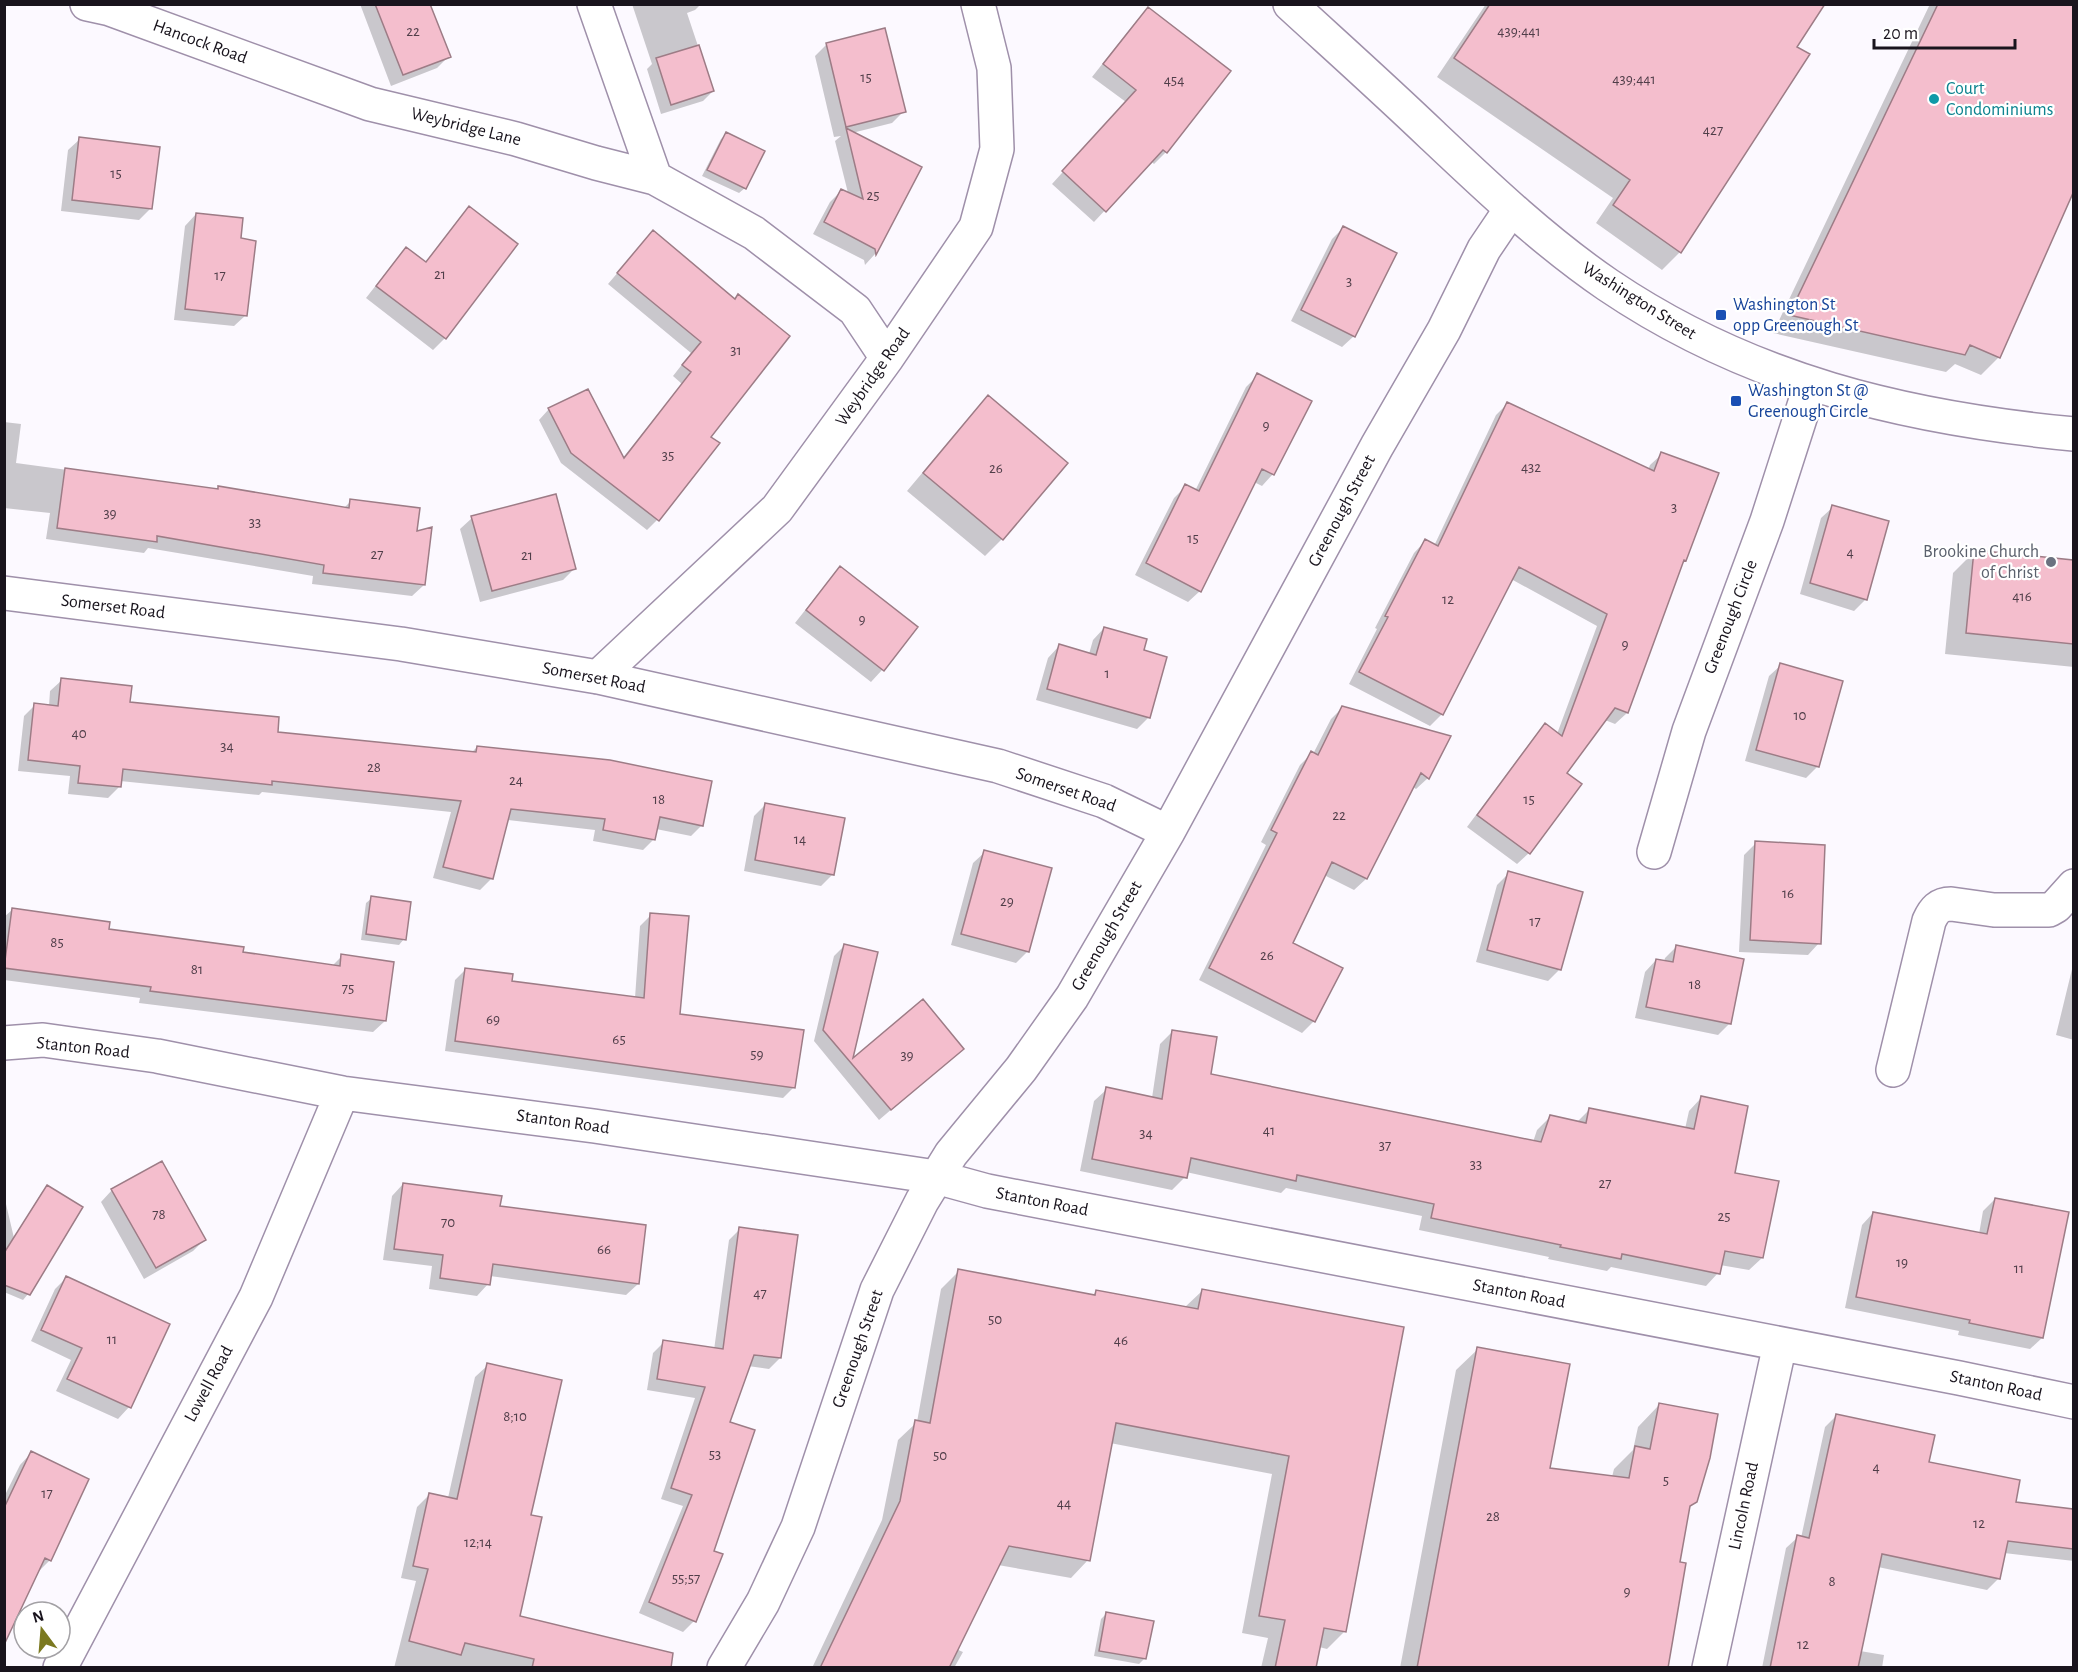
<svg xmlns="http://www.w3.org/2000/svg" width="2078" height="1672" viewBox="0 0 2078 1672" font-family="'Alegreya Sans',sans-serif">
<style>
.shadow{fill:#0003}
.building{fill:#f4becd;stroke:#9d7c86;stroke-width:1.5}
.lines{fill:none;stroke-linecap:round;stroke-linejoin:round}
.minor-casing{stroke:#9f90aa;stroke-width:36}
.major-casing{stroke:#9f90aa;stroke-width:36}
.minor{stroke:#fff;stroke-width:33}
.major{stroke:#fff;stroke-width:33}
.culture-dot{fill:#0f9aa8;stroke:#fff;stroke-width:2}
.transit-dot{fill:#1a4fb4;stroke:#fff;stroke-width:2}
.worship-dot{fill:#6b7280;stroke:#fff;stroke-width:2}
.labels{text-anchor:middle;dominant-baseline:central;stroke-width:4.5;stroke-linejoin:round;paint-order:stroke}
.number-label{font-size:15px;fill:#503e49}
.street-label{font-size:18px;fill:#19141d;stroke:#fff}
.culture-label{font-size:18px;fill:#0d838f;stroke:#fff;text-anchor:start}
.transit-label{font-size:18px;fill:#164399;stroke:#fff;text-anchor:start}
.worship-label{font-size:18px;fill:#5b616d;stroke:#fff;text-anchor:end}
</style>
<rect width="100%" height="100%" fill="#fcf9ff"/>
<path class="shadow" d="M360,4h69l20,52 -12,12 -46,18z
M632,4h69l-6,6 -8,3 26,78 -10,10 -42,13 -14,-45 5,-5z
M1486,4h338l-29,43 -115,205 -18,18 -66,-47 17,-25 -176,-121z
M1930,4h144v185l-76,169 -17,17 -26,-11 -9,8 -173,-39z
M1148,9l81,62 -63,81 -12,12 -3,-3 -57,61 -42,-38 74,-82 -34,-25 45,-57z
M827,44l77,67 -12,12 -40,10 68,35 -45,86 -10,11 -1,-5 -51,-26 17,-32 12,-12 6,3 -13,-52 6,-5 -7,1 -19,-81z
M726,134l19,54 -6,5 -37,-17 19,-37z
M80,139l71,69 -12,12 -78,-9 7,-61z
M469,208l47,36 -71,94 -12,12 -67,-52 29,-37 11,-12 19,14 33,-43z
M196,214l43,26 7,75 -12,11 -60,-6 11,-94z
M1343,228l11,108 -12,11 -51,-26 41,-82z
M643,243l91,57 -25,137 -52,83 -10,10 -86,-67 -22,-43 10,-11 73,50 60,-75 -9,-8 18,-23 -83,-69z
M1258,375l15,99 -11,12 -8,-4 -54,109 -12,11 -53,-27 39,-77 12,-12 9,5 51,-104z
M988,397l14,142 -17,17 -78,-65 64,-76z
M1507,404l141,66 2,-5 12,-11 55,20 -32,87 -5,4 -53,148 -12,11 -10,-4 -40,54 -36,79 -12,11 -50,-37 67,-90 11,-12 12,9 40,-108 -86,-47 -69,135 -12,12 -81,-42 28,-55 -2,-1 39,-75 11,-12 9,5 62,-131z
M4,422l17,2 -5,39 200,27 3,-3 124,22 8,-8 65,32 8,52 -12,11 -100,-12 1,-8 -165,-28 -4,5 -98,-14 4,-26 -46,-5z
M1833,507l33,92 -12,12 -54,-17 21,-76z
M472,518l103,50 -12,12 -83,22 -20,-73z
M1975,551l99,10v106l-129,-13 8,-81z
M840,568l76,59 -34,43 -11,12 -76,-59 34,-43z
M1104,628l38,23 7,66 -12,12 -101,-29 12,-42 11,-12 30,8 4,-14z
M1781,665l37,101 -12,12 -61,-17 24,-85z
M62,680l66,23 148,30 195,20 6,-6 225,78 -11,11 -35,-7 -2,10 -11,11 -50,-9 2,-11 -88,-10 -16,59 -11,11 -47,-12 18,-66 -189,-20 -3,3 -139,-14 -1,6 -11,11 -40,-4 2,-18 -52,-5 6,-55 11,-11 14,1 1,-15z
M1343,707l85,71 -12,11 -3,-2 -47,92 -12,11 -30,-15 -33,69 23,77 -12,12 -103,-53 67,-135 -5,-3 39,-77 12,-12 1,1 18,-35z
M766,804l67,70 -12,12 -77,-15 10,-55z
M1756,843l63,100 -11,12 -69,-3 5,-97z
M985,852l43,99 -12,12 -65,-18 22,-82z
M1509,873l72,20 -22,77 -11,11 -72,-19 21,-77z
M372,898l32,41 -5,6 -38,-5 5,-37z
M12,910l95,20 224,37 11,-11 43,65 -12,11 -234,-29 1,-5 -136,-18v-63z
M651,915l28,101 115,71 -11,11 -338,-47 10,-71 11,-11 45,13 124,16 5,-72z
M844,946l6,116 112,-13 -83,71 -65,-79 20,-85z
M1677,946l53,77 -12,12 -83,-17 10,-46 11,-12 8,2 1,-4z
M2074,961v79l-18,-5z
M1173,1031l36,44 324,67 4,-12 13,-13 26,6 13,-13 96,19 4,-18 12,-13 32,76 29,84 -13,12 -29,-5 -2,8 -12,13 -95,-19 -4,4 -59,-12 1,-2 -130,-27 3,-14 -136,-28 -5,5 -95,-21 -1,5 -13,13 -92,-19 14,-70 13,-12 45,9 8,-54z
M403,1184l96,23 139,77 -12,11 -136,-19 -2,8 -11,12 -48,-7 3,-23 -49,-6 9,-64z
M47,1187l-19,107 -5,6 -19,-8v-86l2,-2 8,34 28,-46z
M112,1190l92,50 -11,11 -49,28 -43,-77z
M1995,1199l47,139 -12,11 -72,-14 1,-4 -114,-23 17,-83 11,-12 106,21 4,-23z
M740,1229l40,129 -11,11 -21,-3 -20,57 -15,129 -19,69 -11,11 -44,-19 44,-107 -22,-7 34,-101 -48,-8 6,-37 11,-11 50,8 15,-110z
M959,1271l133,25 4,-4 88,16 18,-17 200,37 -57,303 -18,18 -8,-2 -5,21h-53l7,-30 -26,-5 30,-159 -162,-31 -22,117 -17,18 -73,-13 -42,84 7,3 -9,16h-142l70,-148 16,-80 19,-18 24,-133z
M66,1278l63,129 -11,12 -62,-28 15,-31 -40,-19 24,-52z
M1478,1349l71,120 63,8 2,-8 19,-19 5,-23 21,-22 37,96 -8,8 -10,54 -12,105h-266l56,-298z
M488,1365l41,151 -10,101 109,51h-234l22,-87 -15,-3 16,-71 13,-13 18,4 27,-121z
M1836,1416l92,47 86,40 60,7v51l-70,-8 -5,25 -12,12 -109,-23 -18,84 24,4 -2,13h-120l24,-120 12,-11 3,1 24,-111z
M31,1453l56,26 -37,81 -12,12 -34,69v-144l16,-32z
M1106,1614l39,44 -6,6 -45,-8 7,-37z"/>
<path class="building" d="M375,4h55l21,53 -48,18z
M1490,4h335l-28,43 13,7 -129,199 -68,-48 17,-25 -176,-122z
M1938,4h135v189l-73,165 -30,-13 -5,10 -176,-40z
M1148,7l83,64 -64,82 -4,-3 -57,62 -44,-41 74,-81 -33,-26z
M885,28l21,84 -60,15 -20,-84z
M699,45l15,46 -43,14 -15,-47z
M846,128l76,39 -46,88 -1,-6 -51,-27 17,-33 22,10z
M726,132l39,19 -19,38 -39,-19z
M79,137l81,10 -8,62 -80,-9z
M469,206l49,38 -72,95 -70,-53 30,-39 20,15z
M196,213l47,5 -2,20 15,3 -9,75 -62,-7z
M1343,226l54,27 -42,84 -54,-27z
M653,230l82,69 3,-5 52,42 -79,101 9,6 -61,78 -88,-68 -23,-45 40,-19 36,69 67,-86 -9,-7 19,-23 -84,-69z
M1257,373l55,28 -38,74 -12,-6 -61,123 -55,-29 39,-79 14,7z
M988,395l80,68 -65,77 -80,-67z
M1507,402l147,69 7,-19 58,21 -33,88 -2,-1 -56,153 -13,-5 -48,65 15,11 -52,70 -53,-39 68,-92 17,13 45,-122 -88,-47 -76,148 -84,-43 29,-55 -3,-1 40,-77 13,7z
M65,468l153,21v-3l131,22 1,-9 70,9 -3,23 15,-4 -7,58 -102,-12 1,-8 -167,-29v6l-100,-14z
M556,494l20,75 -84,22 -21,-75z
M1832,505l57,16 -22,79 -57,-17z
M1974,550l99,10v84l-107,-11z
M840,566l78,61 -34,44 -78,-61z
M1104,627l43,12 -3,11 23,7 -17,61 -103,-29 12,-45 37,11z
M1780,663l63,18 -24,86 -63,-17z
M61,678l71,8 -2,16 149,15 -1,15 198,20 1,-6 133,14 102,21 -9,45 -43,-9 -5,23 -52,-10 2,-11 -94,-10 -18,70 -50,-12 18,-66 -189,-20v4l-149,-16 -2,18 -43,-4 2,-17 -52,-6 6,-57 24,3z
M1342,706l109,30 -22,43 -8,-6 -54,106 -35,-17 -39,81 50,25 -28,54 -106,-54 68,-135 -6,-3 40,-79 7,4z
M765,803l80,15 -11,57 -79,-15z
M1755,841l70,4 -4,99 -71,-4z
M984,850l68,18 -23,84 -68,-18z
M1508,871l75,21 -22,78 -74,-20z
M371,896l40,6 -5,38 -40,-6z
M12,908l98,14 -1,7 135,18 -1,5 97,14 1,-12 53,8 -8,59 -236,-30 1,-4 -147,-19z
M650,913l39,3 -9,98 124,16 -9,58 -340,-47 10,-73 48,6 -1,7 132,17z
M844,944l34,8 -25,106 70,-59 41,50 -73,61 -68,-80z
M1676,945l68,14 -13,65 -85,-17 10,-48 17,3z
M1172,1030l45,7 -6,37 330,68 9,-27 36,8 3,-15 105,21 7,-33 47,10 -13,67 44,8 -16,77 -38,-7 -5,23 -98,-20 -1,5 -61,-12 1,-2 -130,-27 3,-14 -137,-29 -1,6 -105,-23 -4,20 -95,-19 14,-72 56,12z
M162,1161l44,79 -50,28 -45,-79z
M403,1183l99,13 -2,10 146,19 -7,59 -146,-20 -3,21 -50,-7 3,-23 -49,-6z
M47,1185l36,22 -53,88 -26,-10v-32z
M1995,1198l74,14 -26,126 -74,-15 1,-3 -114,-23 17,-85 114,22z
M739,1227l59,8 -17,123 -27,-3 -24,67 25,8 -41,121 9,3 -27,68 -47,-20 43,-107 -21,-7 34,-101 -48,-8 6,-39 60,9z
M958,1269l137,26 1,-5 102,19 4,-20 202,38 -58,305 -22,-4 -8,40h-41l10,-48 -26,-4 30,-160 -173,-33 -26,138 -81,-15 -60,122h-129l80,-167 15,-81 15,3z
M66,1276l104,48 -39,84 -64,-29 15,-31 -41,-18z
M1477,1347l93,17 -20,104 79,10 6,-32 15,3 9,-46 59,11 -8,44 -13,44 -7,4 -10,56 6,1 -18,105h-251z
M487,1363l75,17 -31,135 11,2 -22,99 153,37 -2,15h-139l2,-9 -69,-16 -4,12 -52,-14 19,-72 -15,-3 16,-73 28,6z
M1836,1414l99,21 -6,27 91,18 -4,22 57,7v40l-65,-8 -8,38 -118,-25 -24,114h-88l27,-133 12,3z
M31,1451l58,28 -38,82 -6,-3 -41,87v-137z
M1106,1612l48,9 -8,38 -47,-8z"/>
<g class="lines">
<defs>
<path id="minor" d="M87,4l23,5 260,95 146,35 80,24 59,15
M594,4l61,174 99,55 101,77 32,48
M4,593l397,51 197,33 400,89 106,35 64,31
M598,677l179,-168 110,-151 89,-131 21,-78 -3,-81 -16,-64
M1654,852l35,-121 78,-210 44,-137
M4,1043l39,-3 114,16 185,37 252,33 342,51 51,14 972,187 115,24
M1893,1070l36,-149c5,-11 10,-17 22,-17l43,6h55l7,-4 18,-20
M60,1668l196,-371 86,-204
M724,1668l39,-66 35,-75 79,-237 45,-89 29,-47 70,-85 51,-72 96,-165 209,-386 67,-116 40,-81 27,-40
M1709,1668l71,-324"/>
<path id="major" d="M1290,4c48,44 96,87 143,132 55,52 112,106 175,149 142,96 297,133 466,149"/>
</defs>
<use href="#minor" class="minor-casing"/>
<use href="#major" class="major-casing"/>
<use href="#minor" class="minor"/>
<use href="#major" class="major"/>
</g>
<circle class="culture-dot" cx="1934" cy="99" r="6"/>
<g class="transit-dot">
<rect x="1715" y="309" width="12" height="12" rx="3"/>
<rect x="1730" y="395" width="12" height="12" rx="3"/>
</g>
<circle class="worship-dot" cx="2051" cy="562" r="6"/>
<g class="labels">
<g class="number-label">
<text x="413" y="31">22</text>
<text x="1519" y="31">439;441</text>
<text x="866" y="77">15</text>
<text x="1634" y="79">439;441</text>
<text x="1174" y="80">454</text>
<text x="1713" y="130">427</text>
<text x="116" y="173">15</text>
<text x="873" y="195">25</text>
<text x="440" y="274">21</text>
<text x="220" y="275">17</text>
<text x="1349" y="281">3</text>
<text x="736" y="350">31</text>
<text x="1266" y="425">9</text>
<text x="668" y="455">35</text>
<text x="1531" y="467">432</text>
<text x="996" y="468">26</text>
<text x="1674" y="507">3</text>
<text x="110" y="513">39</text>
<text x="255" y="522">33</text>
<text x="1193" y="538">15</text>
<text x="1850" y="552">4</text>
<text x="377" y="554">27</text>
<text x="527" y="555">21</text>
<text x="2022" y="596">416</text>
<text x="1448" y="599">12</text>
<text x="862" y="619">9</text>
<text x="1625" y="644">9</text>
<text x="1107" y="673">1</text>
<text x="1800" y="715">10</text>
<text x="79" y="733">40</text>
<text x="227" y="746">34</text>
<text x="374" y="767">28</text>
<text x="516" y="780">24</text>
<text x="659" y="799">18</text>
<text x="1529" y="799">15</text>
<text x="1339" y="815">22</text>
<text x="800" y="839">14</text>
<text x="1788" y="893">16</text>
<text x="1007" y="901">29</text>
<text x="1535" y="921">17</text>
<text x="57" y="942">85</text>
<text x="1267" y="955">26</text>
<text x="197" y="969">81</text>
<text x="1695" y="984">18</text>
<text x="348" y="988">75</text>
<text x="493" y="1019">69</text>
<text x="619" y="1039">65</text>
<text x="757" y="1054">59</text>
<text x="907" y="1055">39</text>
<text x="1269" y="1130">41</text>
<text x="1146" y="1133">34</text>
<text x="1385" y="1145">37</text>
<text x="1476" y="1164">33</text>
<text x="1605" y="1183">27</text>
<text x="159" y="1214">78</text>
<text x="1724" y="1216">25</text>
<text x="448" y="1222">70</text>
<text x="604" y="1249">66</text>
<text x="1902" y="1262">19</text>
<text x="2019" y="1268">11</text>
<text x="760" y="1293">47</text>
<text x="995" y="1319">50</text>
<text x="112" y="1339">11</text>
<text x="1121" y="1340">46</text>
<text x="515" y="1416">8;10</text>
<text x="715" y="1454">53</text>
<text x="940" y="1455">50</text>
<text x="1876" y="1467">4</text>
<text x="1666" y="1480">5</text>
<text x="47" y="1493">17</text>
<text x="1064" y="1503">44</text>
<text x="1493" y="1516">28</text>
<text x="1979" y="1523">12</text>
<text x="478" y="1542">12;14</text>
<text x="686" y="1578">55;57</text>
<text x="1832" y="1581">8</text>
<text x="1627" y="1591">9</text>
<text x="1803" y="1644">12</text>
</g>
<g class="street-label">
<text transform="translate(200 42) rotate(20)">Hancock Road</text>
<text transform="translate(466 127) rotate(14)">Weybridge Lane</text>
<text transform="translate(1639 301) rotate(32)">Washington Street</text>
<text transform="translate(873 377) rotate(-55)">Weybridge Road</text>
<text transform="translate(1342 511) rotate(-62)">Greenough Street</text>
<text transform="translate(113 607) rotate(7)">Somerset Road</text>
<text transform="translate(1731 617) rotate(-69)">Greenough Circle</text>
<text transform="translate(594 678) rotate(11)">Somerset Road</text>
<text transform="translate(1066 790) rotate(19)">Somerset Road</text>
<text transform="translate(1107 936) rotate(-60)">Greenough Street</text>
<text transform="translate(83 1048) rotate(6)">Stanton Road</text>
<text transform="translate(563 1122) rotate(8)">Stanton Road</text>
<text transform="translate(1042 1202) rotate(11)">Stanton Road</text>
<text transform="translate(1519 1294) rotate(11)">Stanton Road</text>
<text transform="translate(858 1349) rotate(-71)">Greenough Street</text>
<text transform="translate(209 1384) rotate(-62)">Lowell Road</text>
<text transform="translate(1996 1386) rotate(12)">Stanton Road</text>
<text transform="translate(1744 1506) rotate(-78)">Lincoln Road</text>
</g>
<g class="culture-label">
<text x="1946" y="89">Court<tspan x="1946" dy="21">Condominiums</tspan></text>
</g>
<g class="transit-label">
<text x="1733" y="305">Washington St<tspan x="1733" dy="21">opp Greenough St</tspan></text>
<text x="1748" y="391">Washington St @<tspan x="1748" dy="21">Greenough Circle</tspan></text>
</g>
<g class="worship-label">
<text x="2039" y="552">Brookine Church<tspan x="2039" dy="21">of Christ</tspan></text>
</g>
</g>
<rect width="2078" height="1672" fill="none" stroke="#19141d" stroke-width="12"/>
<g transform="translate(42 1630) rotate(344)"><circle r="28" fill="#ffffff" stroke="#a3a1a5" stroke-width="1.5"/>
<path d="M0-4.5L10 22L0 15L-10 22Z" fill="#7b7920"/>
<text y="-9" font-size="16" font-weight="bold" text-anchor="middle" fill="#19141d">N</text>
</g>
<path d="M1874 39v9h141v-9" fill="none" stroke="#19141d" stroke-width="3"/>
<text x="1883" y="39" font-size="18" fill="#19141d" stroke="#ffffff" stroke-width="4.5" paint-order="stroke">20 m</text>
</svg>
